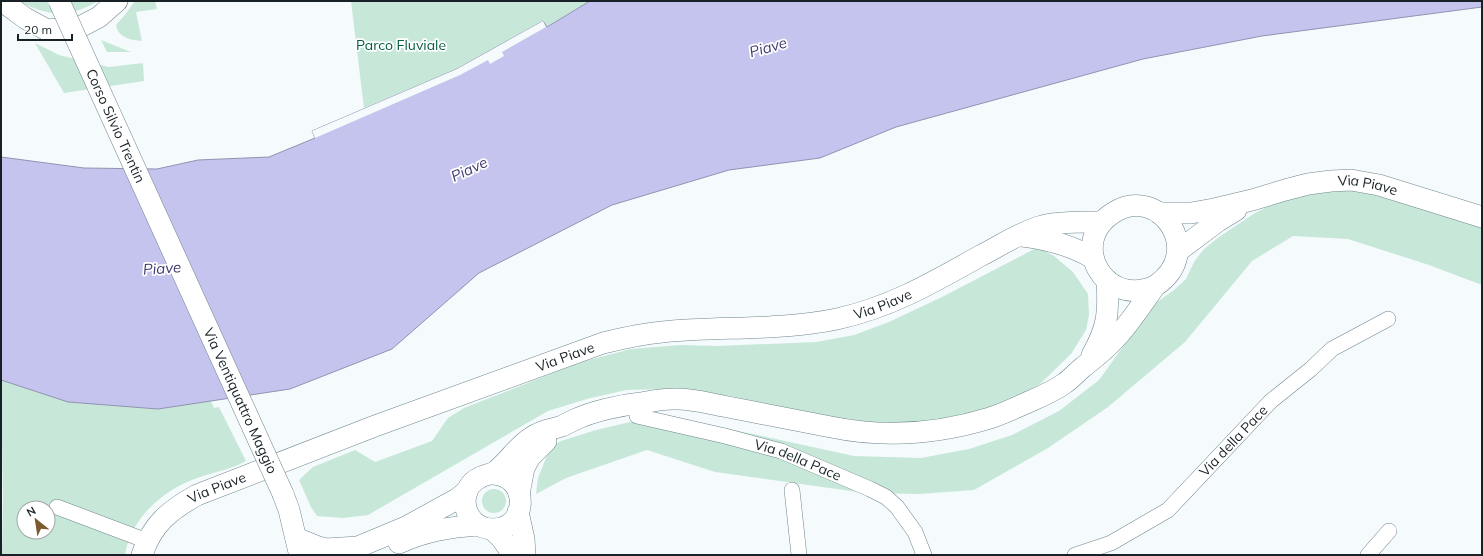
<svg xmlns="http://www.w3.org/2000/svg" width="1483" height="556" viewBox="0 0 1483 556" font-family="Mulish,sans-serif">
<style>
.green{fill:#c7e8d8;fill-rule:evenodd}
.water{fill:#c5c4ee;stroke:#9193b2}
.pier{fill:#f5fafc}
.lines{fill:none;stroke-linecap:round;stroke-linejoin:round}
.street-casing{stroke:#6f868f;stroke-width:16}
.secondary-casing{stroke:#6f868f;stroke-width:22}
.street{stroke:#fff;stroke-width:15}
.secondary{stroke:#fff;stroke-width:21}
.secondary-bridge-casing{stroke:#6f868f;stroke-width:22;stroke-linecap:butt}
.secondary-bridge{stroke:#fff;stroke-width:21}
.labels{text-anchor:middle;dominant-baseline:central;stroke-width:3.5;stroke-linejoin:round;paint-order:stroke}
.park-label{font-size:14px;fill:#045c40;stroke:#fff}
.street-label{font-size:14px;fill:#182226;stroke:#fff}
.water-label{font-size:15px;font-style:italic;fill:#413c71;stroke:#fff}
</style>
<rect width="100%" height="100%" fill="#f5fafc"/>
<path class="green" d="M20,1h78c-10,6 -24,12 -36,13 -11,0 -33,-6 -42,-13z
M135,1h20l2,8 -21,3 6,29c-11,-1 -24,-3 -26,-16l8,-9z
M351,1h239l-44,26 -4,-6 -85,48 -93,39z
M101,40l30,12h-24z
M35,43l24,12 50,12 34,-4 1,18 -80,12z
M1351,189l21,5 110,32v59l-53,-20 -81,-26 -55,-3 -41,25 -67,81 -77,65 -60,41 -74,42 -55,4 -54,-1 -150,-21 -68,-22 -81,28 -30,16 2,-16 12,-30 11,-7 35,-11 34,-8 32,-1 63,7 129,28 67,2 48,-9 43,-14 47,-24 40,-31 54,-75 21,-15 12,-11 8,-17 9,-12 16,-13 36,-24 29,-15 30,-6z
M1038,247l16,9 19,16 15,22 1,21 -3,15 -15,24 -31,30 -40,21 -38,12 -44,8 -62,-1 -125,-28 -67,-7 -38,1 -39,9 -39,12 -180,104 -25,3 -26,-2 -6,-9 -12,-27 14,-13 42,-17 20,12 57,-21 16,-23 16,-10 117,-46 50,-13 50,-4 37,1 98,-4 38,-7 35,-13 55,-26z
M1,375l206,18 7,15 5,-1 27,54c-14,8 -31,11 -46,16 -36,12 -69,40 -75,78h-123l1,-55zM24,508h24v24h-24z
M482 501a12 12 0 1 1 24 0a12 12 0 1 1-24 0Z"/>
<path class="water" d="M590,1h892v6l-220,29 -119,23 -247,68 -76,31 -91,12 -117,35 -133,68 -87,76 -102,40 -132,20 -90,-7 -67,-22v-223l83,11 73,1 41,-9 71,-3 46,-19 -3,-7 145,-62 86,-48 4,6z"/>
<path class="pier" d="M543,21l3,6 -44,25 2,4 -14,8 -2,-4 -28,15 -145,63 -3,-7 145,-62z"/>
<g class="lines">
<defs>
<g id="street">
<path id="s1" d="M637,416l88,20 56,15 89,38 16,8 11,10 18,25 9,23"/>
<path d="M792,490l7,65"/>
<path d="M57,507l90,34"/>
<path id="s2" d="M1075,555l36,-12 57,-33 103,-109 40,-32 21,-20 56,-30"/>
<path d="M1368,555l21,-24"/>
</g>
<g id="secondary">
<path d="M2,1l23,17 22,12 33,-3 19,-10 18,-16"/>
<path id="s3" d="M1159,213h32l23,-4 38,-9 33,-10 23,-6 23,-3 20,-1 28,5 103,32"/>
<path d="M1022,236c27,3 48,9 71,22"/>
<path d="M1178,251l40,-30 18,-11"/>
<path d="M1092,355c16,-28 17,-43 15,-75"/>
<path d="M493,474c37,2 36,55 0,55 -9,0 -18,-4 -23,-12 -9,-13 -5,-32 9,-39 6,-4 12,-3 17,-7 13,-10 22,-26 36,-34 12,-8 19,-7 30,-11 4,-2 8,-4 12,-6 19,-9 47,-15 67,-17 11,-2 21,-4 32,-4 17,-1 34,4 50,7 36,7 72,14 108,21 53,11 107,7 159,-9 12,-4 23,-9 34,-14 13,-6 29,-12 41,-21 6,-4 11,-10 17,-15 11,-9 22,-17 31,-27 16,-16 29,-37 42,-55 52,-34 4,-103 -42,-73 -45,28 -10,96 42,73"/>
<path d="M283,494l6,16 10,42"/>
<path d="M519,494l5,-26 6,-11 16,-16"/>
<path d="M518,512l6,27 1,16"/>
<path d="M492,529l10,10 11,16"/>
<path d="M296,538l22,9 8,2 32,-2 48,-20 51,-28 10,-8"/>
<path d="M399,543c26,-12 51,-16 79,-18"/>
<path id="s4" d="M142,555c10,-31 28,-45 55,-60l178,-69 228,-83c20,-5 39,-9 59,-11 59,-6 117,-1 175,-13 54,-12 95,-36 143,-63 20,-10 40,-24 62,-30 16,-5 43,-4 60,-4"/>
</g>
</defs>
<use href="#street" class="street-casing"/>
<use href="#secondary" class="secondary-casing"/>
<use href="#street" class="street"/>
<use href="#secondary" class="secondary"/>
<defs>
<g id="secondary-bridge">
<path id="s5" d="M59,1l224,493"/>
</g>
</defs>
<use href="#secondary-bridge" class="secondary-bridge-casing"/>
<use href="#secondary-bridge" class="secondary-bridge"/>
</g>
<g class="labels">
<g class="park-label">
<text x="401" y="45">Parco Fluviale</text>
</g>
<g class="street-label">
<text stroke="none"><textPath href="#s5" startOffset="137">Corso Silvio Trentin</textPath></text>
<text stroke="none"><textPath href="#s3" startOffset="213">Via Piave</textPath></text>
<text stroke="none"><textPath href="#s4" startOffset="801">Via Piave</textPath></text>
<text stroke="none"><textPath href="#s4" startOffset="477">Via Piave</textPath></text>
<text stroke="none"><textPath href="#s5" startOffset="439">Via Ventiquattro Maggio</textPath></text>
<text stroke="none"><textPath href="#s2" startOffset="199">Via della Pace</textPath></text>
<text stroke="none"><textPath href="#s1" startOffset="167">Via della Pace</textPath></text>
<text stroke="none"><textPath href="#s4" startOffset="105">Via Piave</textPath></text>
</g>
<g class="water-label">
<text transform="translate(768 47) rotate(-16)">Piave</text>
<text transform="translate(469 169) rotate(-25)">Piave</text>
<text transform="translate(162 268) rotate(-4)">Piave</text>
</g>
</g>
<rect width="1483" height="556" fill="none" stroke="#182226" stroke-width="4"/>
<g transform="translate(36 520) rotate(330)"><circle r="19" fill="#ffffff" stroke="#a3a7a8"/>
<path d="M0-3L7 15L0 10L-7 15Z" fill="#7a5a2f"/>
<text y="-6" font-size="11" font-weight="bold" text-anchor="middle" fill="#182226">N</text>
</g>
<path d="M18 34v6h54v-6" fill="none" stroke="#182226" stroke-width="2"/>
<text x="24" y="34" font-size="12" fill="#182226" stroke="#ffffff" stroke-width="3" paint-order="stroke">20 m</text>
</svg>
